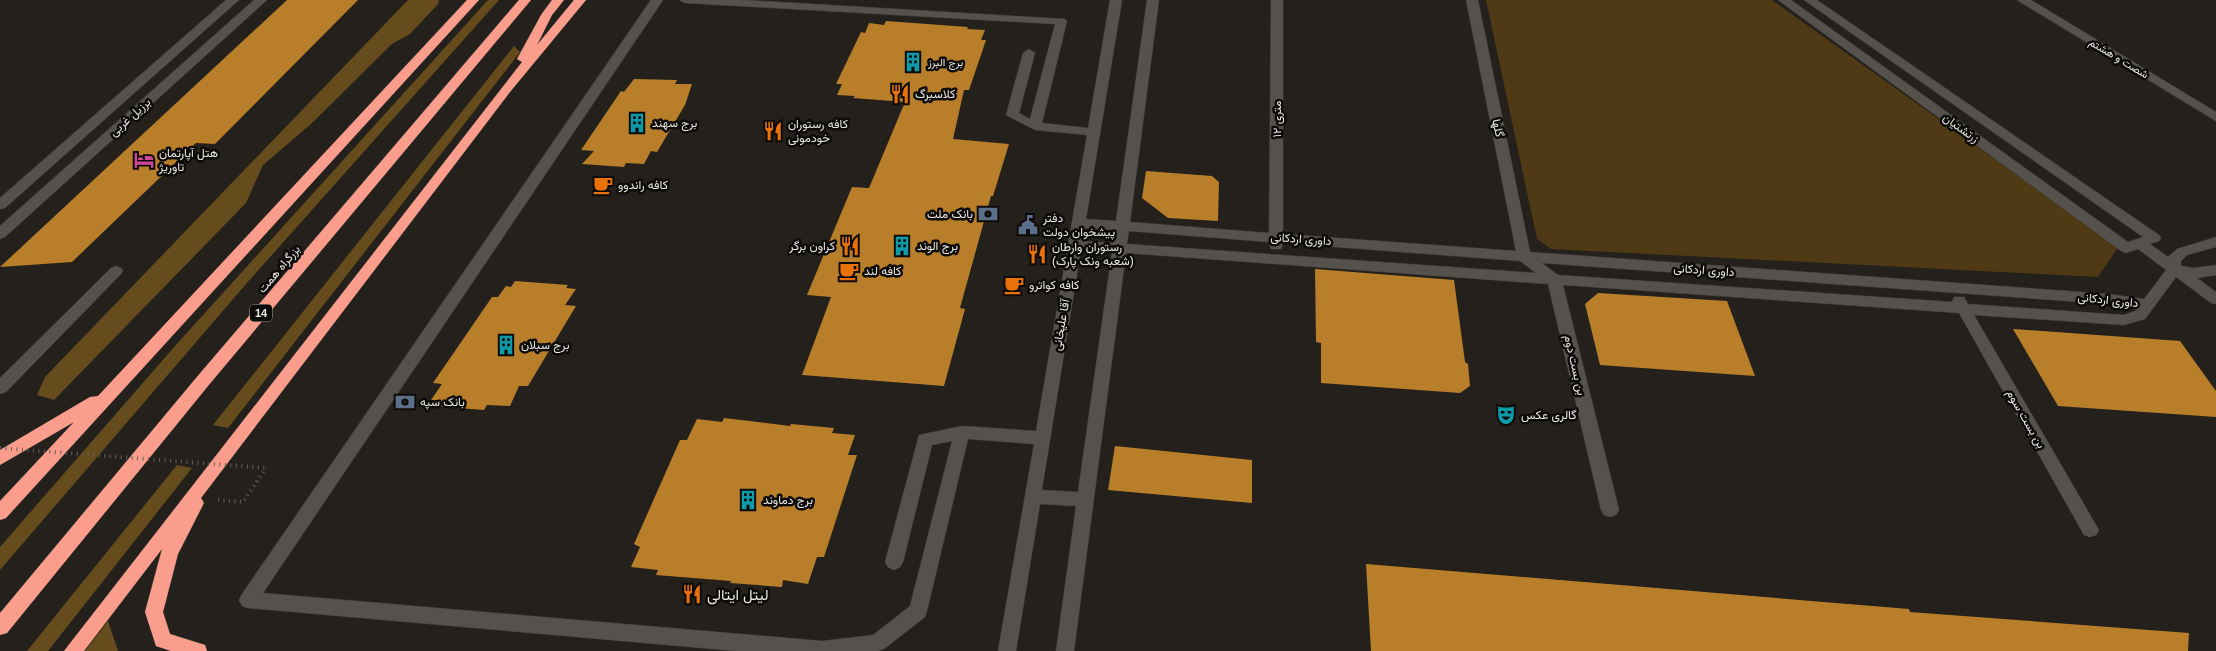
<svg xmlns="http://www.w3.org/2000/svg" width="2216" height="651" viewBox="0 0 2216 651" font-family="Helvetica,Vazirmatn,sans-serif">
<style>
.green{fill:#4f3a15}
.forest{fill:#664c1d}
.building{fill:#b87e2a}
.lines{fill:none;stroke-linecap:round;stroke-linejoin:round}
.minor-casing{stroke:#3e3c38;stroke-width:1}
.highway-casing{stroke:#3e3c38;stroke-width:1}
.path{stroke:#64615c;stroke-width:4;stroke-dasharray:1 4.5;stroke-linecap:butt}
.minor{fill:#55514c;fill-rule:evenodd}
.highway{fill:#fb9d8c;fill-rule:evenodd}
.path-bridge{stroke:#64615c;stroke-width:4;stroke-dasharray:1 4.5;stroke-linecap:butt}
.labels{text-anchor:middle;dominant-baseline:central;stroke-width:5;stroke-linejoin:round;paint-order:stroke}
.far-street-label{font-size:11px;fill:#eae8e4;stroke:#0c0b09}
.far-poi-label{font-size:11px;fill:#eae8e4;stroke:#0c0b09;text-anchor:start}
.shield{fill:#0c0b09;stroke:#a7a6a2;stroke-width:1}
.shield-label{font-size:11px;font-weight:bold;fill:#eae8e4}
.poi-label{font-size:12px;fill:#eae8e4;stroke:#0c0b09;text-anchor:start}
.street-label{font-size:12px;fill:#eae8e4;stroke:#0c0b09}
.near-poi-label{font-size:15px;fill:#eae8e4;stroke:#0c0b09;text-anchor:start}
</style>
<rect width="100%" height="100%" fill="#24211c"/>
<path class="green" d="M1486,0h286l346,247 -20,30 -547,-28 -14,-10z"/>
<path class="forest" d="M408,0h31l-1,4 -28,30 -18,10 -81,80 -48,41 -17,38 -192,197 -17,-5 8,-18z
M488,0h11l-253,284 -246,286v-23l175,-201z
M514,46l6,6 -292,376 -15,-3z
M177,465l15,3 -144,183h-21z
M108,621l10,30h-33z"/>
<path class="building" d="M287,0h71l-143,144 -19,-1 -124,119 -72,5z
M886,21l82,6 -1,2 18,1 -4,10h5l-17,50h-5l-11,49 56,5 -16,52h-2l-31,112 5,1 -21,77 -142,-11 29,-78 -24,-2 45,-108 17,1 36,-86 -52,-4 2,-2 -18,-1 5,-11h-6l25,-52 4,1 4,-10 15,2z
M634,79l43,1 -2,4h17l-7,21 -28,47 -6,-1 -7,13 -18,-1 -2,4 -42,-3 12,-13 -13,-1 40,-59 3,1z
M1146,171l66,5 7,6 -1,39 -50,-3 -26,-20z
M1315,269l139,11 11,82 3,2 2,22 -10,7 -139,-10v-40l-5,-1z
M515,281l53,4 -2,3 10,1 -11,16 11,1 -48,80h-9l-9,20 -23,-1 -3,5 -52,-4 4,-5 -5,-1 11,-16 -9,-1 59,-86h6l8,-11 5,1z
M1598,293l129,8 28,75 -155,-11 -15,-61z
M2013,329l167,12 36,50v26l-158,-11z
M724,418l66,8 1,-2 43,4 -2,5 23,2 -7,20h9l-33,102h-7l-9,27 -25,-4 -1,7 -52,-4 1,-2 -75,-6 2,-5 -27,-3 9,-20 -6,-3 46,-104h7l10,-21 25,3z
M1115,446l137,14v43l-144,-13z
M1366,564l543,45 1,3 279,21 -1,18h-817z"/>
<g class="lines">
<defs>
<path id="minor" d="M226,0h13l-234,208 -5,1v-11z
M254,0h13l-262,237 -5,2v-13z
M651,0h12l-400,593 559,48 51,-6 37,-29 42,-165 -20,4 -29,117 -3,5 -6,3 -6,-3 -3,-5 34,-127 43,-9 74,5 51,-296 -52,-5 -29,-15 17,-62 6,-4 6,4 -16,60 11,6 25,-95 -370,-21 -6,-3h66l320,19 2,2 -25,102 46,5 22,-128h12l-36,219 30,2 31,-221h12l-29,222 139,11 2,-233h12v234l233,17 -50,-251h12l52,252 579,42 35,5 22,-29 -28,-21 -12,4 -5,-2 -343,-251h13l337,242 15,-5 -339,-237h13l342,235 2,3 -2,3 -9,3 18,13 9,-8 39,-12v10l-29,8 -6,6v5l13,2 22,-3v10l-19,3 19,14v12l-5,-1 -35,-26 -31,42 -21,6 -150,-10 122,210 3,5 -3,5 -6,2 -6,-2 -125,-222 -396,-28 56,225 -3,5 -6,2 -6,-2 -3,-5 -53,-226 -422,-31 -52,398h-18l20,-145 -36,-2 -24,147h-18l36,-207 -66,-5 -41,172 -2,6 -41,32 -6,2h-142l-488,-43 -6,-2 -3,-6 3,-6zM1085,228l30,2 -2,13 -30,-2zM1129,231l140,11 2,7h10l2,-6 237,18 16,12 -409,-29zM1081,250l31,2 -34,240 -36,-2zM1542,263l567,41 28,4 -2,3 -11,4 -156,-11 -4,-7h-10l-2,5 -394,-27z
M2017,0h14l185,112v9z
M116,266l5,2 2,3 -2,3 -115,118 -6,2v-16l111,-110z"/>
<path id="highway" d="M467,0h12l-473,518 -6,2v-19l74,-79 -74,43v-15l90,-53 8,-1z
M519,0h12l-323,386 -201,247 -7,2v-22l196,-235z
M552,0h12l-12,15 -15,30 37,-45h12l-76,92 -309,406 3,5 -26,51 -15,58 7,22 35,11 2,6h-36l-15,-5 -11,-34 17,-63 -78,102h-20l458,-589 -5,-3 24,-44z"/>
</defs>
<use href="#minor" class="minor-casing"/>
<use href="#highway" class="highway-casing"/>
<path class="path" d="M218,500l25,2 23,-34"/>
<use href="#minor" class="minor"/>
<use href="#highway" class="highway"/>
<path class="path-bridge" d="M0,448l266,20"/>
</g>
<defs>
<symbol id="building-bare" viewBox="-9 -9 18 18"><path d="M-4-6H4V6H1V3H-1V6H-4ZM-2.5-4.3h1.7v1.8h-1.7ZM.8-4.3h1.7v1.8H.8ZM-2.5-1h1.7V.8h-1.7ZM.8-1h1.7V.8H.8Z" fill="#0f9aa8" stroke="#0c0b09" stroke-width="2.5" paint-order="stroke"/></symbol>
<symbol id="restaurant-bare" viewBox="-9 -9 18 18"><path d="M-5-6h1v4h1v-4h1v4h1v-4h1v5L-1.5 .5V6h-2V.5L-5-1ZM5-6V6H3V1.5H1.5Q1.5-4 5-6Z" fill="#e8710a" stroke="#0c0b09" stroke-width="2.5" paint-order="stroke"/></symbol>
<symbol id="hotel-bare" viewBox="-9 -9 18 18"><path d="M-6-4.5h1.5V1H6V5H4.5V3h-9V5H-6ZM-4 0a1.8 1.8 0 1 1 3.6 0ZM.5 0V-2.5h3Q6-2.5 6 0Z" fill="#d1479c" stroke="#0c0b09" stroke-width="2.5" paint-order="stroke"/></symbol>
<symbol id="cafe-bare" viewBox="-9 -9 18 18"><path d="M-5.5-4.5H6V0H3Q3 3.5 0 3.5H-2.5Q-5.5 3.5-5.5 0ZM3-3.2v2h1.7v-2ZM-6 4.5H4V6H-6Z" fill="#e8710a" stroke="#0c0b09" stroke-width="2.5" paint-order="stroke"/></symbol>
<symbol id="bank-bare" viewBox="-9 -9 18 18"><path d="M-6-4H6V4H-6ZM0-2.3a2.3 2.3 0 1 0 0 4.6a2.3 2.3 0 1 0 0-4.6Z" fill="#5c6f8a" stroke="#0c0b09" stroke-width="2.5" paint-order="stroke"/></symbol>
<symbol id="civic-bare" viewBox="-9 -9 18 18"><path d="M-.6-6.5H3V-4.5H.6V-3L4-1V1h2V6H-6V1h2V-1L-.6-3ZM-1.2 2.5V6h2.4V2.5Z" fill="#5c6f8a" stroke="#0c0b09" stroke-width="2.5" paint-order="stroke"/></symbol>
<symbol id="theatre-bare" viewBox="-9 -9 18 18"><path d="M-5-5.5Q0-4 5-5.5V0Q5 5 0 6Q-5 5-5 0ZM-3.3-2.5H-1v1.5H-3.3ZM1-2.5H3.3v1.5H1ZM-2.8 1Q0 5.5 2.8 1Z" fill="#0f9aa8" stroke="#0c0b09" stroke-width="2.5" paint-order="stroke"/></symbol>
</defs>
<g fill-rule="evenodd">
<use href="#building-bare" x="899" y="48" width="28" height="28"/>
<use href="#restaurant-bare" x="886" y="80" width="28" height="28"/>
<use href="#building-bare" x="623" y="109" width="28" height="28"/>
<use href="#restaurant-bare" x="759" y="117" width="28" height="28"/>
<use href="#hotel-bare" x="130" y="146" width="28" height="28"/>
<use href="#cafe-bare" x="589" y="171" width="28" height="28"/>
<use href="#bank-bare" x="974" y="200" width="28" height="28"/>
<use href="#civic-bare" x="1014" y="211" width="28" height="28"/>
<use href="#restaurant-bare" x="836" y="232" width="28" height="28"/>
<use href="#building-bare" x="888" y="232" width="28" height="28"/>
<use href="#restaurant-bare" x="1023" y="240" width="28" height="28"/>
<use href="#cafe-bare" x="835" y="257" width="28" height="28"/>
<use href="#cafe-bare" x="1000" y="271" width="28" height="28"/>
<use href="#building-bare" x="492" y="331" width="28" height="28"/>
<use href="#bank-bare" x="391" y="388" width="28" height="28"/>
<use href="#theatre-bare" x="1492" y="401" width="28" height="28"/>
<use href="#building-bare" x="734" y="486" width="28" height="28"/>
<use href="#restaurant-bare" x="678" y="580" width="28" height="28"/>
</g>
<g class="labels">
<g class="far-street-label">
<text transform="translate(2119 58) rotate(31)">شصت و هشتم</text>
</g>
<g class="far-poi-label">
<text x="928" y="62">برج البرز</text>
</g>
<rect class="shield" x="250" y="304.5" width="22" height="17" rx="4"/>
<g class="shield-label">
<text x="261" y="313">14</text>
</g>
<g class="poi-label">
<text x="915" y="94">کلاسبرگ</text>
<text x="652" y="123">برج سهند</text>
<text x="788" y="124">کافه رستوران<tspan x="788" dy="14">خودمونی</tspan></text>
<text x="159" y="153">هتل آپارتمان<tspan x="159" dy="14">تاوریژ</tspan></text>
<text x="618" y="185">کافه راندوو</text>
<text x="973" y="214" text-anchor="end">بانک ملت</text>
<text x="1043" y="218">دفتر<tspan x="1043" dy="14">پیشخوان دولت</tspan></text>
<text x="835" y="246" text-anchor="end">کراون برگر</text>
<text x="917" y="246">برج الوند</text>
<text x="1052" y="247">رستوران وارطان<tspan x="1052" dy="14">(شعبه ونک پارک)</tspan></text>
<text x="864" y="271">کافه لند</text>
<text x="1029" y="285">کافه کواترو</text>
<text x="521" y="345">برج سبلان</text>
<text x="420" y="402">بانک سپه</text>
<text x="1521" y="415">گالری عکس</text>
<text x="763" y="500">برج دماوند</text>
</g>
<g class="street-label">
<text transform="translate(130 117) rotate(-42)">برزیل غربی</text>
<text transform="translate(1277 119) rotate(-90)">۱۲ متری</text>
<text transform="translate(1498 128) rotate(78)">گلها</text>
<text transform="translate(1961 128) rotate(36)">زرتشتیان</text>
<text transform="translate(1301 239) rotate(4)">داوری اردکانی</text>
<text transform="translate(279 269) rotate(-50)">بزرگراه همت</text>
<text transform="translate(1704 270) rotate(4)">داوری اردکانی</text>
<text transform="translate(2108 300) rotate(6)">داوری اردکانی</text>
<text transform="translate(1061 325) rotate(-80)">آقا علیخانی</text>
<text transform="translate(1575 365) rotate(77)">بن بست دوم</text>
<text transform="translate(2026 419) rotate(60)">بن بست سوم</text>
</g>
<g class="near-poi-label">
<text x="707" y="594">لیتل ایتالی</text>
</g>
</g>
</svg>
